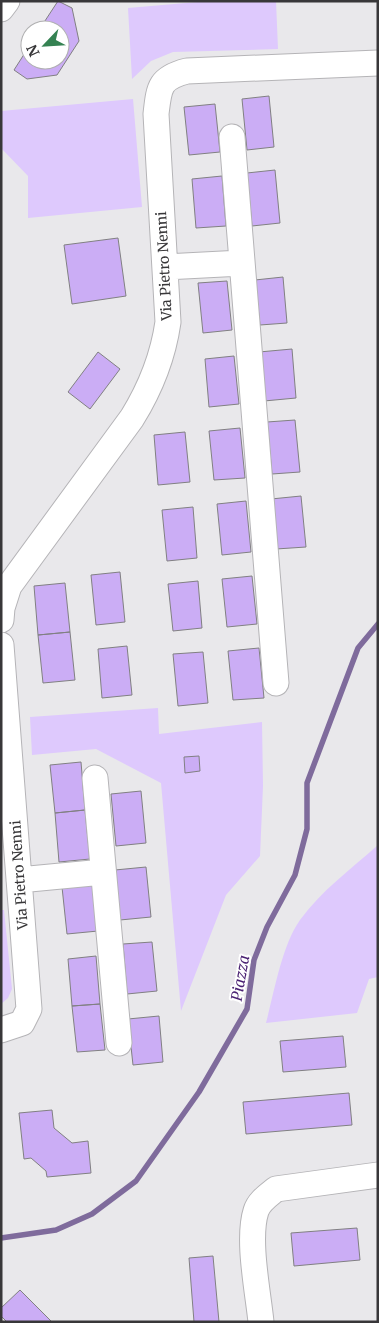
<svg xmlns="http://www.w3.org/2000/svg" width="379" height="1323" viewBox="0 0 379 1323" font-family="Merriweather,serif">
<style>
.green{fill:#dec9fd}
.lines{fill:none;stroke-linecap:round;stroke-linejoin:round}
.stream{stroke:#7f6b9c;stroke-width:5.5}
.building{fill:#cbadf5;stroke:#818082}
.minor-casing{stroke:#b5b4b7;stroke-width:27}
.minor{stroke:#fff;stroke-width:25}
.labels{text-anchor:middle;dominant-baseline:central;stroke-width:4;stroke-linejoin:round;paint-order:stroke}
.street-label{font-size:14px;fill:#383739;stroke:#fff}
.water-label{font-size:15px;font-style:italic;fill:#481f71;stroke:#fff}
</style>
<rect width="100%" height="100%" fill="#e9e8eb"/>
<path class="green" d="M209,1h67l2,48 -105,3 -22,9 -19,18 -4,-71z
M133,99l9,108 -114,11v-42l-27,-28v-37z
M158,708l1,26 103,-12 1,64 -3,70 -34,39 -45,116 -20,-228 -65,-34 -64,6 -2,-38z
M378,845v132l-9,2 -12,34 -91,10c8,-30 16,-78 34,-103 21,-29 51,-51 78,-75z
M1,910h3l8,79 -4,9 -7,6z"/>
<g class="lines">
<path class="stream" d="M1,1238l55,-8 36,-16 44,-33 63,-89 48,-83 7,-49 13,-33 28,-52 12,-46v-46l51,-135 20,-24"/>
</g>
<path class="building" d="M58,1l14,7 7,33 -22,34 -30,4 -13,-9 16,-25v15h30v-30h-21z
M269,96l5,51 -27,3 -5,-51z
M215,104l5,48 -31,3 -5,-48z
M275,170l5,53 -28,3 -5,-53z
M222,176l4,50 -30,2 -4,-49z
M118,238l8,58 -54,8 -8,-59z
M283,277l4,46 -27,2 -5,-45z
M227,281l5,49 -29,3 -5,-50z
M292,349l4,49 -32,3 -5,-49z
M98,352l22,17 -30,40 -22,-17z
M234,356l5,48 -30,3 -4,-48z
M295,420l5,52 -28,2 -5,-52z
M240,428l5,50 -31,2 -5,-49z
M185,432l5,50 -32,3 -4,-50z
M301,496l5,51 -30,2 -5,-50z
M246,501l5,51 -29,3 -5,-51z
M193,507l4,51 -30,3 -5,-51z
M120,572l5,50 -29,3 -5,-50z
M252,576l5,48 -30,3 -5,-48z
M198,581l4,47 -29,3 -5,-47z
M65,583l5,49 -32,3 -4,-49z
M70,632l5,48 -32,3 -5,-48z
M127,646l5,49 -30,3 -4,-49z
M259,648l5,50 -31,2 -5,-49z
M203,652l5,51 -30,3 -5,-52z
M199,756l1,15 -15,2 -1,-16z
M81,762l4,48 -30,3 -5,-48z
M141,791l5,52 -30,3 -5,-52z
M85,810l5,49 -31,3 -4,-49z
M146,867l5,50 -31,3 -5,-50z
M93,884l5,47 -31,3 -5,-47z
M152,942l5,49 -30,3 -4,-50z
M96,956l4,48 -28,2 -4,-47z
M100,1004l5,46 -28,2 -5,-46z
M159,1016l4,46 -30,3 -5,-46z
M343,1036l3,31 -63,5 -3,-31z
M349,1093l3,32 -106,9 -3,-32z
M52,1110l2,18 18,15 16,-2 3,32 -44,4 -1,-6 -15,-13 -7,1 -5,-46z
M357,1228l3,32 -66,6 -3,-33z
M213,1256l6,66h-25l-5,-64z
M20,1290l32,32h-45l-6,-6v-8z"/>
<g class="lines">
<defs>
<path id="minor" d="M1,9l6,-8
M232,137l44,546
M165,267l77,-4
M1,620l1,-12 7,-22 123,-168c18,-29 31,-61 36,-96l-12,-208c3,-26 3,-36 31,-43l191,-8
M1,645l28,364 -7,14 -21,7
M95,778l24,265
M19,880l84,-8
M261,1322c-3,-30 -14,-83 -5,-111 3,-10 13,-16 20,-22l102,-14"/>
</defs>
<use href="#minor" class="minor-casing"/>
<use href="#minor" class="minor"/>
</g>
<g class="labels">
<g class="street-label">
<text transform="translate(164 266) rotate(-93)">Via Pietro Nenni</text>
<text transform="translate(19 875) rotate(-94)">Via Pietro Nenni</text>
</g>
<g class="water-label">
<text transform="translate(240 978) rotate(-80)">Piazza</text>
</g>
</g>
<rect width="379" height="1323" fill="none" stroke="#383739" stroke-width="5"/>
<g transform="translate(45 45) rotate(245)"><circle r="24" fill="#ffffff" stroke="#afafb0"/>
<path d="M0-4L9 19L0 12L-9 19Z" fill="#358252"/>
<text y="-8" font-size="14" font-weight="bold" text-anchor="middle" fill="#383739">N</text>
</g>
</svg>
